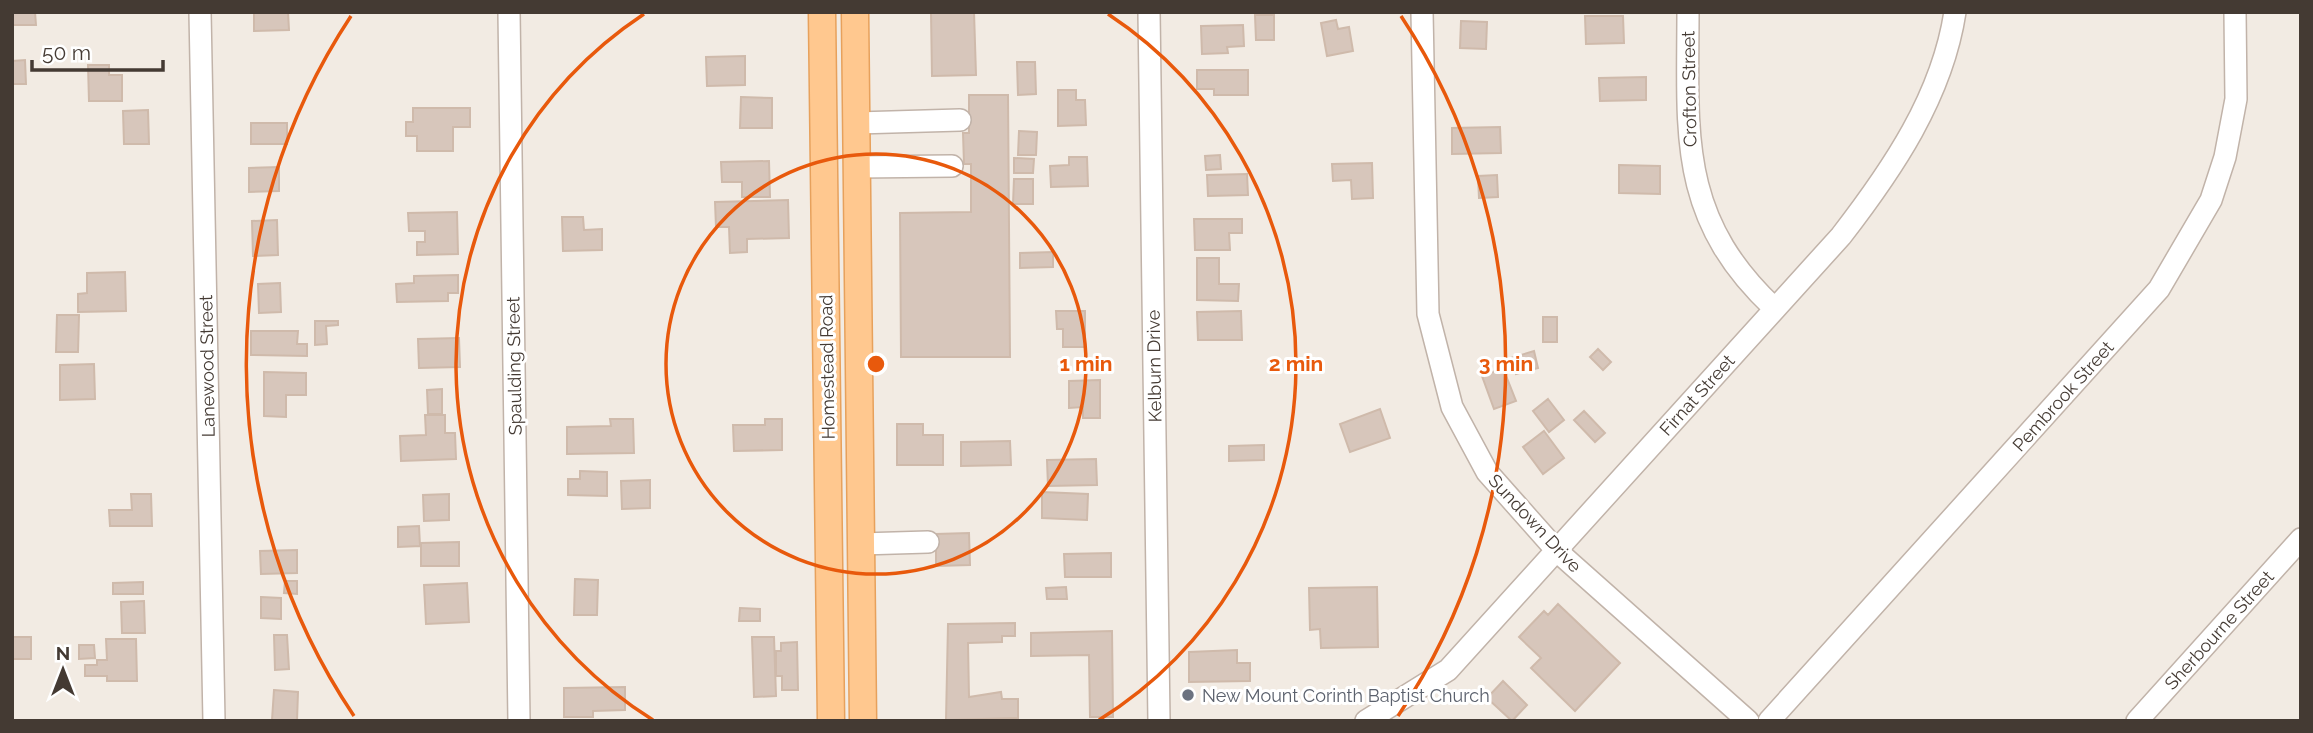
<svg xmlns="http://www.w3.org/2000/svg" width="2313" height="733" viewBox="0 0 2313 733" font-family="Raleway,sans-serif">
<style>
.building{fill:#d7c6bb;stroke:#cfbaab;stroke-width:2}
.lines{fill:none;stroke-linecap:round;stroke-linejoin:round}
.minor-casing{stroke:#c1b3a9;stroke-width:24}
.major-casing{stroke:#e7a15c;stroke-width:29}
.minor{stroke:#fff;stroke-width:21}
.major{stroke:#ffc88f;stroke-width:26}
.ring{fill:none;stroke:#e8590c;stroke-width:3.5}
.worship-dot{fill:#6b7280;stroke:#fff;stroke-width:2.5}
.labels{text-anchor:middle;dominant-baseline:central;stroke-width:6;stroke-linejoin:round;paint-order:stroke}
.street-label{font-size:18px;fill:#443a33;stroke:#fff}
.worship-label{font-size:18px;fill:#5b616d;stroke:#fff;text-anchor:start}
.centre{fill:#e8590c;stroke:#fff;stroke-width:3.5}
.ring-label{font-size:21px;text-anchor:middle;font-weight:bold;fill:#e8590c;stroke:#fff;stroke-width:6;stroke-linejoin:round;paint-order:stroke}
</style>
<rect width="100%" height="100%" fill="#f2ebe3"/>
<path class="building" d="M12,12h23l1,13h-24z
M288,12l1,18 -35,1v-18z
M931,12h43l2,63 -44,1z
M1255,15h19v25h-18z
M1585,16h38l1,27 -38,1z
M1336,20l2,9 11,-2 4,24 -26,5 -6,-33z
M1461,21l26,1 -1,27 -26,-1z
M1243,25l1,21 -17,1 1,6 -26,1 -1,-28z
M745,56v29l-38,1 -1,-29z
M25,60l1,24h-14v-23z
M1017,62h18l1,32 -18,1z
M88,65h21v10h13v26h-33z
M1197,70h51v25h-34v-6h-17z
M1646,77v23l-46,1 -1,-23z
M1058,90h18v10h9l1,25 -28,1z
M969,95h39l2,262h-109l-1,-144 71,-1v-48h-7l-1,-31h6z
M741,97l31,1v30h-32z
M413,108h57v19h-17v24h-36v-15h-11v-14h7z
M148,110l1,34h-25l-1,-33z
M251,123h36v21h-36z
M1500,127l1,26 -49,1v-26z
M1019,131l18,1 -1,23h-18z
M1220,155l1,14 -15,1 -1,-14z
M1069,157h18l1,29 -37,1 -1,-21 19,-1z
M1014,158l20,1 -1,14h-19z
M769,161l1,36h-28v-15h-20l-1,-20z
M1372,163l1,35 -21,1 -1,-19 -18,1 -1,-17z
M1619,165l41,1v28l-41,-1z
M279,167v24l-30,1v-24z
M1247,174l1,21 -40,1 -1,-21z
M1497,175l1,22 -19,1 -1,-22z
M1014,179h19v25h-20z
M788,200l1,38 -42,1v13l-17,1 -1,-26h-13l-1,-25z
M457,212l1,42 -41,1v-13h8v-11h-16l-1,-18z
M562,217h21l1,13 18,-1v21l-39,1z
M1194,219h48v14h-13l1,17h-35z
M277,220l1,35 -25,1 -1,-35z
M1053,252v15l-33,1v-15z
M1197,258h22v26h20l-1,17 -41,-1z
M125,272l1,39 -48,1v-18l9,-1v-20z
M458,275v18h-10v8l-51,1 -1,-18 18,-1v-7z
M280,283l1,29 -22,1 -1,-29z
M1056,311h29v36h-22v-18h-6z
M1241,311l1,29h-44l-1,-28z
M57,315h22l-1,37h-22z
M1543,317h14v25h-14z
M315,321h23v4l-12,1 1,18 -12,1z
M251,331h47l-1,13h10v12l-56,-1z
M459,338l1,29 -41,1 -1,-29z
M1598,349l13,13 -8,8 -13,-13z
M1534,351l4,17 -22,6 -5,-16z
M94,364l1,35 -35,1v-35z
M1503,368l13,33 -22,8 -12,-33z
M264,372l42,1v22h-20v22l-22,-1z
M1100,380v38h-17v-11l-14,1v-27z
M442,389v25h-14l-1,-24z
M1548,399l16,21 -15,12 -16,-21z
M1380,409l10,29 -40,14 -10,-28z
M1584,411l21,22 -10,9 -21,-22z
M425,415h20v18h10l1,26 -55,2 -1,-25 26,-1z
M610,419h23l1,34 -67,1v-27l44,-1z
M765,419h17v31l-48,1 -1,-26h32z
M897,424h26v11h20v30h-46z
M1544,431l20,27 -21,16 -20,-27z
M1010,441l1,24 -50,1v-24z
M1264,445v15l-35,1v-15z
M1096,459l1,26 -49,1 -1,-26z
M580,471l27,1v24l-39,-1v-16h12z
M650,480v28l-28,1 -1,-28z
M1042,492l46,2 -1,26 -45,-2z
M131,494h20l1,32h-42l-1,-16h23z
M449,494v26l-25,1 -1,-26z
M419,526l1,20 -22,1v-20z
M969,533l1,32 -34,1v-32z
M459,542v24h-38v-23z
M297,550v23l-36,1 -1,-23z
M1111,553v24h-46l-1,-23z
M575,579l23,1 -1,35h-23z
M285,581h12v13l-13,-1z
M143,582v12h-30v-11z
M467,583l2,39 -43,2 -2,-39z
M1066,587l1,12h-20l-1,-11z
M1377,587l1,60 -57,1 -1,-19 -10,1 -1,-42z
M261,597l20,1v21l-20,-1z
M144,601l1,32h-23l-1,-31z
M1558,604l62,59 -45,48 -44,-43 10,-10 -22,-21 25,-26 4,4z
M740,608l20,1v12h-21z
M1015,623v13h-13v6l-34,1 1,54 32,-5 1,7h16v19l-72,2 2,-96z
M1112,631l1,86h-23l-1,-62 -58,1v-23z
M274,635h13l2,34 -14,1z
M12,637h19v22h-19z
M752,637h22l2,59 -22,1z
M106,639h30l1,42h-30v-5h-22v-11h12v-5h10z
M797,642l1,48h-16v-14h-6v-25h5v-8z
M79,645h15l1,13 -16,1z
M1237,650v13h13v18l-61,1v-30z
M1503,681l24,24 -15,16 -25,-23z
M625,687v23l-32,1v6h-29v-29z
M274,690l24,2 -1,29 -25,-1z"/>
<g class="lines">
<defs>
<path id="minor" d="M200,12l14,709
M509,12l10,709
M1149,12l10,709
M1422,12l6,302 24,93 35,65 71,80 190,169
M1688,12c0,121 -11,205 86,296
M857,123l103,-3
M857,167l95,-1
M861,544l67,-2
M1366,721l82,-51 393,-434c51,-66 101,-139 114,-224
M1769,721l390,-432 52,-89 14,-43 11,-58 -1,-87
M2137,721l164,-182"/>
<path id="major" d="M822,12l9,709
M855,12l8,709"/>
</defs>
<use href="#minor" class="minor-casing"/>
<use href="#major" class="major-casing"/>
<use href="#minor" class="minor"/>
<use href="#major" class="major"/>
</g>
<g class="ring">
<circle cx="876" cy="364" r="210"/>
<path d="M653 720A420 420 0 0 1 644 14M1108 14A420 420 0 0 1 1099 720"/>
<path d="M354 716A630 630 0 0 1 351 16M1401 16A630 630 0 0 1 1398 716"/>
</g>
<circle class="worship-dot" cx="1188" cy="695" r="7"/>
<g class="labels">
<g class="street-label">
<text transform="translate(1689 89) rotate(-91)">Crofton Street</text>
<text transform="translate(207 366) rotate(-91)">Lanewood Street</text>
<text transform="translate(514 366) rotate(-91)">Spaulding Street</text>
<text transform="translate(1154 366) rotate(-91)">Kelburn Drive</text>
<text transform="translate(827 367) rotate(-91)">Homestead Road</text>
<text transform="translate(1697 395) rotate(-48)">Firnat Street</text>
<text transform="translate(2063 396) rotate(-48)">Pembrook Street</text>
<text transform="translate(1535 523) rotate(47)">Sundown Drive</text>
<text transform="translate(2219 630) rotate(-48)">Sherbourne Street</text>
</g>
<g class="worship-label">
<text x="1202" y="695">New Mount Corinth Baptist Church</text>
</g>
</g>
<circle cx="876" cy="364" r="10" class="centre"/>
<g class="ring-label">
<text x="1086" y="371">1 min</text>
<text x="1296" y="371">2 min</text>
<text x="1506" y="371">3 min</text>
</g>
<rect width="2313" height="733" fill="none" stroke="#443a33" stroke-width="28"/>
<g transform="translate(63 670)" stroke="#ffffff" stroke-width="5" paint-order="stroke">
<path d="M0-5L12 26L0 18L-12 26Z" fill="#443a33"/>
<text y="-10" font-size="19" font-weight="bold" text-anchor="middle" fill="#443a33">N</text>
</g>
<path d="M32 60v10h131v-10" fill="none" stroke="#443a33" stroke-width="3.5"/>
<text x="42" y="60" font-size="21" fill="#443a33" stroke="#ffffff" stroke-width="5" paint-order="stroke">50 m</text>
</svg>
